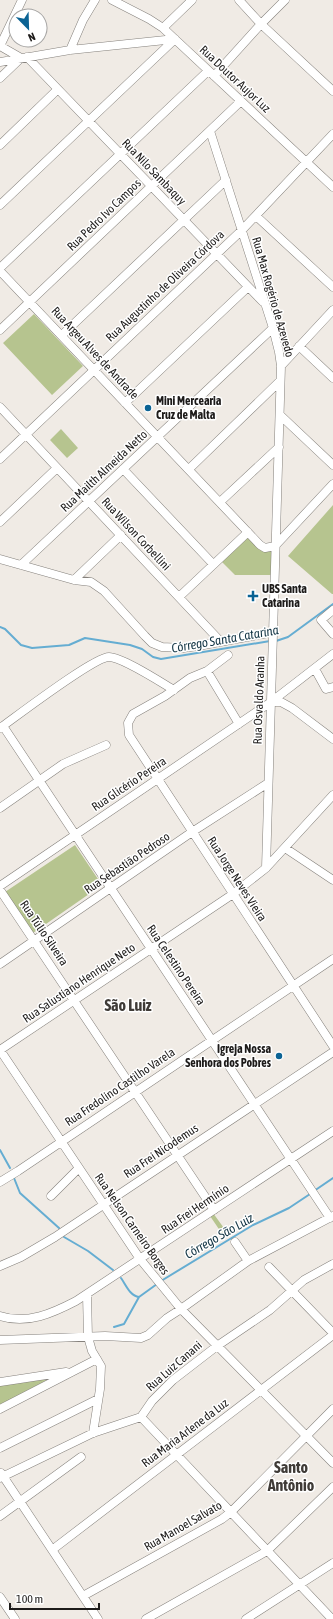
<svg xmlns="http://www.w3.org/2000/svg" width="333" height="1619" viewBox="0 0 333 1619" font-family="'Asap Condensed',sans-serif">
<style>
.green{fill:#b6c48f}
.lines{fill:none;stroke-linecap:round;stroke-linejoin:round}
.stream{stroke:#65add2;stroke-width:2}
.minor-casing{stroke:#85817c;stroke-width:9}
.minor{stroke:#fff;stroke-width:8}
.poi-dot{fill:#0b6394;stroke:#fff;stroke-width:1.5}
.labels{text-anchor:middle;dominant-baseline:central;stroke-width:3;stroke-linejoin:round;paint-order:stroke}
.street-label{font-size:12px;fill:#1d1b1a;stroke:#fff}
.poi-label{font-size:12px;font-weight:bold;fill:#1d1b1a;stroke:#fff;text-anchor:start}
.water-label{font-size:13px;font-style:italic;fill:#123444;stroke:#fff}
.district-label{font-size:16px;font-weight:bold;fill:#3f3b37;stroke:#fff}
</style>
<rect width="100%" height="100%" fill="#f0ebe5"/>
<path class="green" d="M34,314l49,52 -31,29 -49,-52z
M61,429l17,19 -11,10 -17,-18z
M333,505v89h-1l-44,-38z
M248,532l12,13 15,1v29h-40l-16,-16z
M75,845l27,40 -69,48 -28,-41z
M213,1213l16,22 -4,3 -15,-22z
M49,1378v1l-49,26v-21z"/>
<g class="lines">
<path class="stream" d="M0,627l5,2 16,16 11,3 37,-3 16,-7 45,7 12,4 11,8 8,2 109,-18
M276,641l12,-4 45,-33
M0,1150l10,18
M14,1178l6,15 39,35
M314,1191l19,-13
M64,1237l24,14 25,19
M121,1278c5,7 9,18 18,19
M161,1281l92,-56 36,-17 21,-14
M114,1327l10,-3 15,-27 18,-13"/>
<defs>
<path id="minor" d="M112,0l37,19 14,9 170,159
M239,0l22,24 72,67
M163,28l29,-28
M0,46l22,-46
M70,50l13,-30 12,-20
M27,57l236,245
M0,62l70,-12 105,-11
M214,76l47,-52 24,-24
M0,78l21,-20 -21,-12
M210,131l63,197 6,24 2,14 -15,502
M0,145l57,-55
M0,205l175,-166
M256,216l77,71
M0,268l208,-197
M0,271l260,274 5,3 10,-2
M0,330l241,-229
M62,335l164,-155
M299,346l34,32
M281,366l52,-56
M125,403l123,-116
M0,407l221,235
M280,415l53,50
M0,459l242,-229 91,-96
M123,469l90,95
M189,469l91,-88
M220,502l59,-55
M0,522l57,-54
M275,546l58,-62
M0,559l74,21 17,2 13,9 41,45 7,7 10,4 21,1 15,-2 76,-14
M21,565l252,-237
M74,580l47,-45
M179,597l69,-65
M333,610l-12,10 12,14
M228,655l-21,16 -17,7 -25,18 -32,18 -5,9 1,12 204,311
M315,669l11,20 7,-2
M207,671l32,53
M271,702h10l11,6 41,31
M3,726l327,492
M0,728c17,-12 94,-71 109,-71 13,0 53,26 65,33
M0,808l63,-44 43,-19
M285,848l48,32
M0,886l271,-184 62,-48
M0,890l214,320
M0,964l192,-132 76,-49
M0,1050l140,209 41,50 152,154
M0,1050l233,-156 33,-26 67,-73
M0,1182l18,-11 315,-212
M51,1196l28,-28
M235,1242l13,19
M0,1266l21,-9 34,-20 278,-185
M269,1267l64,66
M87,1295l1,42 4,14 9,15 -1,23 -7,44
M0,1316c27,9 53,-3 76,-15l257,-170
M0,1340l105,-4 36,2 7,-3 19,-17 14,-9 67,-48 85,-45
M0,1382l66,-10
M0,1409l97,-50
M141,1417l191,202
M0,1448l98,-49
M1,1473l97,146
M0,1478l93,-45 48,-16 11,-16 21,-21 44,-34 53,-36 34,-30 29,-16
M0,1516l81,-59
M52,1550l281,-215
M83,1596l139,-77 9,-7 102,-103
M0,1597l15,22
M146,1619l121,-68 66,-64
M246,1619l87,-56"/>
</defs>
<use href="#minor" class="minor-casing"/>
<use href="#minor" class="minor"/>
</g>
<g class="poi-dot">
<circle cx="148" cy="408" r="4"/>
<path d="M251 590h4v4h4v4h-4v4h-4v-4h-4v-4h4z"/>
<circle cx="279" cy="1056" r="4"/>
</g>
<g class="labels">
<g class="street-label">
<text transform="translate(235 79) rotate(43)">Rua Doutor Aujor Luz</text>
<text transform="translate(154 172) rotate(46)">Rua Nilo Sambaquy</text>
<text transform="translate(104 215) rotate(-44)">Rua Pedro Ivo Campos</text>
<text transform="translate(165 286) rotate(-43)">Rua Augustinho de Oliveira Córdova</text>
<text transform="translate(273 297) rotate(74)">Rua Max Rogério de Azevedo</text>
<text transform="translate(95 353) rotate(47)">Rua Argeu Alves de Andrade</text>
<text transform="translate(104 471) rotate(-43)">Rua Mailth Almeida Netto</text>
<text transform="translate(136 534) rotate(47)">Rua Wilson Corbellini</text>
<text transform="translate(259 700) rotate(-88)">Rua Osvaldo Aranha</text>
<text transform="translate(129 784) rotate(-34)">Rua Glicério Pereira</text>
<text transform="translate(127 863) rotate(-34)">Rua Sebastião Pedroso</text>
<text transform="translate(237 879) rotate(57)">Rua Jorge Neves Vieira</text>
<text transform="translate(44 933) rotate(56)">Rua Túlio Silveira</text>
<text transform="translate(176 965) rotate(56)">Rua Celestino Pereira</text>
<text transform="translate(79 983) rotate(-34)">Rua Salustiano Henrique Neto</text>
<text transform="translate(120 1087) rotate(-34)">Rua Fredolino Castilho Varela</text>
<text transform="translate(161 1151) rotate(-34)">Rua Frei Nicodemus</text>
<text transform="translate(195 1209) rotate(-34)">Rua Frei Hermínio</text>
<text transform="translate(132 1224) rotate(55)">Rua Nelson Carneiro Borges</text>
<text transform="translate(174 1366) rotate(-41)">Rua Luiz Canani</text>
<text transform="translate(185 1433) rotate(-37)">Rua Maria Arlene da Luz</text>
<text transform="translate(183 1526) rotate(-30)">Rua Manoel Salvato</text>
</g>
<g class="poi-label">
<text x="156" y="401">Mini Mercearia<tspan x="156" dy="14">Cruz de Malta</tspan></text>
<text x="262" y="589">UBS Santa<tspan x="262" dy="14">Catarina</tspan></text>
<text x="271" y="1049" text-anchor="end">Igreja Nossa<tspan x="271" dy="14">Senhora dos Pobres</tspan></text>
</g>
<g class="water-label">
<text transform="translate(225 639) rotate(-10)">Córrego Santa Catarina</text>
<text transform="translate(219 1236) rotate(-30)">Córrego São Luiz</text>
</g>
<g class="district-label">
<text x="128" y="1005">São Luiz</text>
<text x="291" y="1467">Santo<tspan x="291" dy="18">Antônio</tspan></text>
</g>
</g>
<g transform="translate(28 28) rotate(157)"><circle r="19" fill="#ffffff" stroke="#a5a4a3"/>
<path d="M0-3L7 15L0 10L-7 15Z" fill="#0b6394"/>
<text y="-6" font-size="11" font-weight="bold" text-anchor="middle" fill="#1d1b1a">N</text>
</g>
<path d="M10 1603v6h89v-6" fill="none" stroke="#1d1b1a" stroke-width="2"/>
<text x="16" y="1603" font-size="12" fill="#1d1b1a" stroke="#ffffff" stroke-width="3" paint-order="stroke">100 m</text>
</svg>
